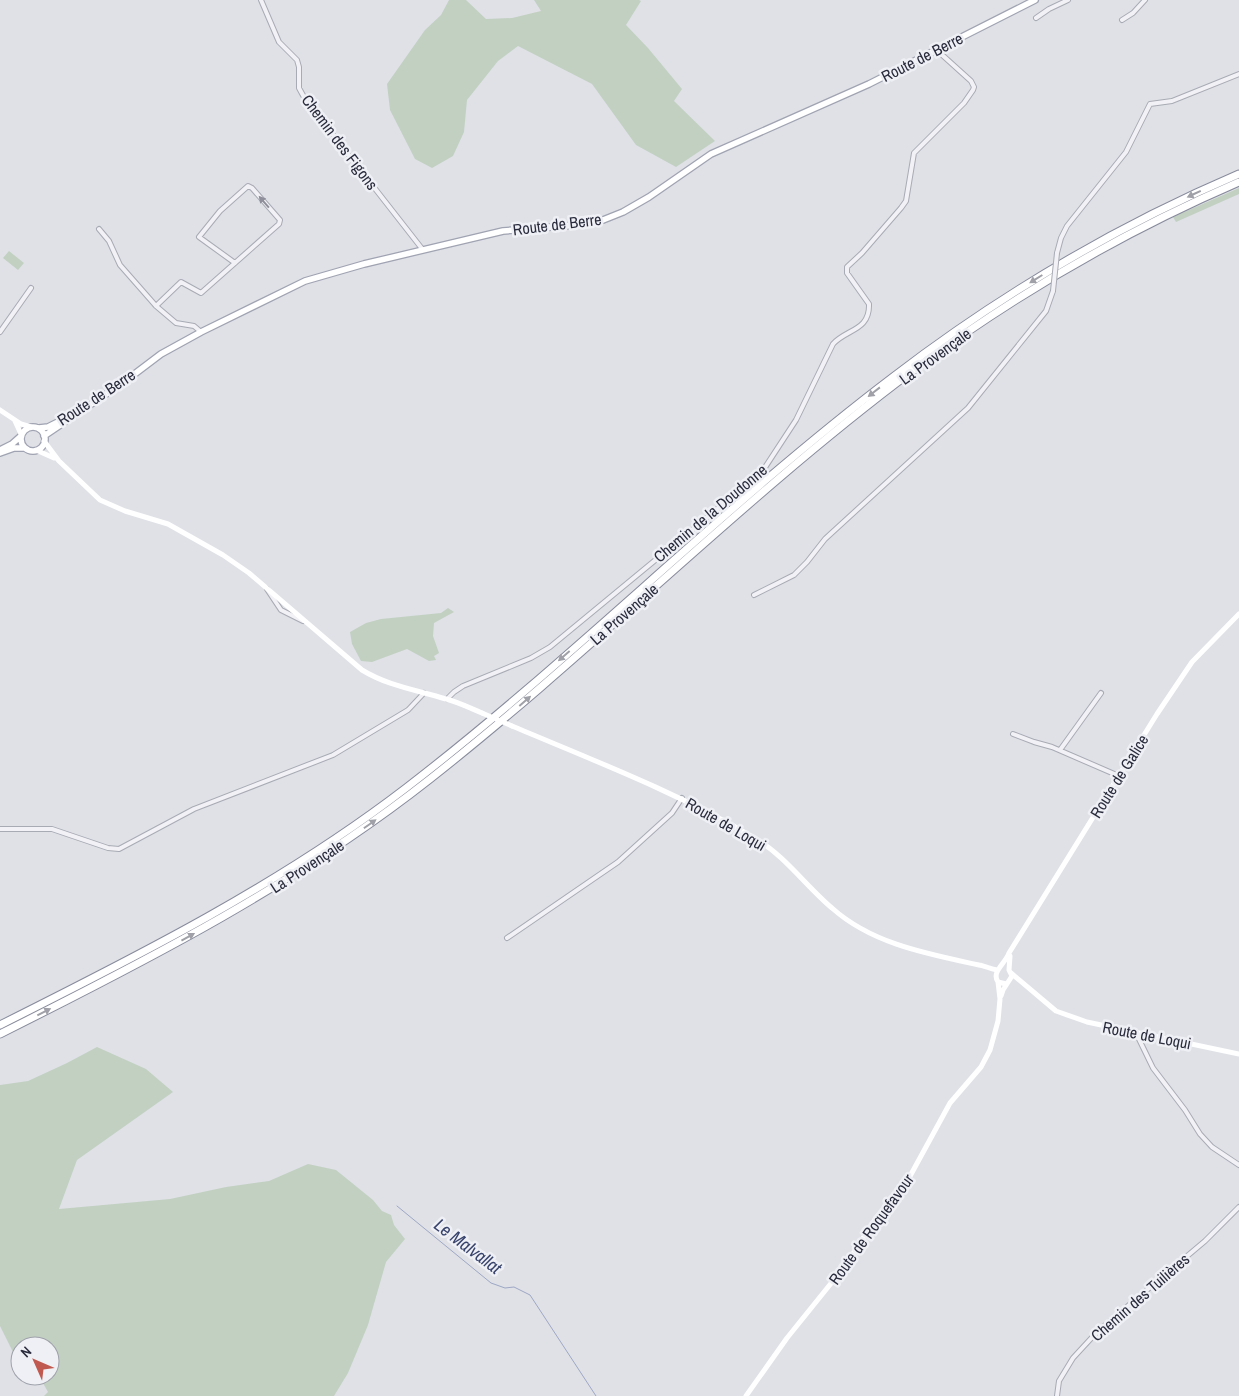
<svg xmlns="http://www.w3.org/2000/svg" width="1239" height="1396" viewBox="0 0 1239 1396" font-family="'Archivo Narrow',sans-serif">
<style>
.green{fill:#c2d0c1}
.lines{fill:none;stroke-linecap:round;stroke-linejoin:round}
.stream{stroke:#9ea7c4;stroke-width:1}
.street-casing{stroke:#a9abb4;stroke-width:6}
.primary-casing{stroke:#a0a3b1;stroke-width:8}
.highway-casing{stroke:#888b9c;stroke-width:9}
.street{stroke:#f2f2f6;stroke-width:4}
.secondary{stroke:#fff;stroke-width:5}
.primary{stroke:#fff;stroke-width:5.5}
.highway{stroke:#fff;stroke-width:7}
.street-bridge-casing{stroke:#a9abb4;stroke-width:6;stroke-linecap:butt}
.street-bridge{stroke:#f2f2f6;stroke-width:4}
.secondary-bridge{stroke:#fff;stroke-width:5}
.oneway{fill:#9fa0a8}
.oneway2{fill:#8e8f9a}
.labels{text-anchor:middle;dominant-baseline:central;stroke-width:5;stroke-linejoin:round;paint-order:stroke}
.street-label{font-size:16px;fill:#2a2c3d;stroke:#eff0f5}
.water-label{font-size:18px;font-style:italic;fill:#38436c;stroke:#eff0f5}
</style>
<rect width="100%" height="100%" fill="#dfe1e7"/>
<path class="green" d="M449,0h17l20,19 26,-1 29,-7 -7,-11h105l2,1 -15,24 22,23 34,41 -8,12 41,40 -39,26 -40,-22 -44,-61 -74,-38 -20,15 -31,39 -3,32 -11,24 -21,12 -17,-9 -25,-49 -3,-26 38,-54 16,-15z
M1239,188v6l-63,28 -3,-5z
M9,251l15,12 -6,7 -15,-12z
M448,608l6,4 -20,11 -1,13 6,17 -5,3 2,4 -7,1 -22,-12 -35,13 -11,-1 -9,-17 -2,-12 16,-9 15,-4 60,-6z
M97,1047l49,22 27,23 -96,68 -18,49 111,-10 56,-12 43,-6 39,-17 28,6 37,30 9,11 9,4 3,10 11,14 -19,23 -18,63 -20,48 -14,23h-290l4,-4 -9,-16h11v-30h-30v13l-5,-3 -15,-30v-241l28,-4 39,-18z"/>
<g class="lines">
<path class="stream" d="M397,1206l94,77 14,5 9,-1 16,8 66,101"/>
<defs>
<path id="street" d="M261,0l18,42 18,18 2,7v21l6,11 118,151
M1036,18l13,-9 19,-9
M1122,20l11,-7 12,-13
M99,229l10,12 11,24 36,41 20,17 18,3 7,6
M1057,253l4,-15 6,-12 59,-74 24,-48 22,-3 67,-27
M156,306l25,-24 20,11 78,-69 1,-4 -28,-32 -4,-2 -28,25 -21,26 36,26
M0,332l31,-44
M267,589l14,21 22,11
M754,595l40,-20 13,-13 18,-23 143,-131 78,-97 7,-20
M447,699l7,-7 9,-6 68,-28 19,-11 212,-175 34,-52 37,-76c13,-15 37,-13 36,-40l-22,-31v-6l15,-14 39,-45 5,-7 8,-48 50,-50 9,-13 1,-3 -3,-6 -31,-28 -2,-4
M1013,734l21,8 18,5 67,29
M1060,750l41,-57
M0,829h52l56,19 11,1 75,-40 139,-54 75,-45 16,-17
M507,938l111,-76 54,-49 10,-15
M1136,1033l17,35 32,42 15,24 12,13 27,18
M1057,1396l2,-15 14,-23 24,-26 108,-91 34,-34"/>
<path id="primary" d="M21 439a12 12 0 1 1 24 0a12 12 0 1 1-24 0Z
M39,428l9,-1 12,-6
M44,436l80,-54 37,-28 40,-22 104,-51 59,-17 139,-33 73,-6 27,-5 20,-8 26,-15 62,-43 158,-70 166,-84
M0,450l12,-6 9,-8
M0,453l14,-5h11"/>
<path id="highway" d="M0,1025c140,-70 281,-141 406,-237 168,-129 317,-282 487,-411 107,-82 222,-150 346,-203
M0,1034c150,-75 298,-151 430,-255 165,-130 313,-281 481,-407 102,-76 212,-140 328,-190"/>
</defs>
<use href="#street" class="street-casing"/>
<use href="#primary" class="primary-casing"/>
<use href="#highway" class="highway-casing"/>
<use href="#street" class="street"/>
<path class="secondary" d="M0,410l21,14 10,3
M15,421l6,13
M44,441l15,20 41,39 25,11 43,13 55,31 26,18 113,97c26,16 55,20 84,29 12,3 24,9 36,14
M36,450l18,8
M512,726c83,35 167,67 244,113 28,16 51,48 76,69 40,36 96,46 147,57 6,1 12,4 18,5
M1011,973l45,38 31,11 152,32
M1006,984l-8,-2c-7,-10 7,-18 11,-29l148,-239 35,-52 47,-48
M1001,996l2,-6 9,-14 -3,-6 1,-14
M746,1396l41,-58 58,-72 31,-48 27,-29 47,-86 31,-36 9,-17 8,-29 2,-22 -2,-17"/>
<use href="#primary" class="primary"/>
<use href="#highway" class="highway"/>
<defs>
<path id="street-bridge" d="M1053,291l4,-38"/>
</defs>
<use href="#street-bridge" class="street-bridge-casing"/>
<use href="#street-bridge" class="street-bridge"/>
<path class="secondary-bridge" d="M482,713l30,13"/>
</g>
<defs><path id="oneway-solid" d="M-6-.8H1V-3.2L6.5 0L1 3.2V.8H-6Z" transform="scale(1.25)"/></defs>
<g class="oneway">
<use href="#oneway-solid" transform="translate(1194 194) rotate(155)"/>
<use href="#oneway-solid" transform="translate(1036 279) rotate(148)"/>
<use href="#oneway-solid" transform="translate(874 392) rotate(142)"/>
<use href="#oneway-solid" transform="translate(564 656) rotate(139)"/>
<use href="#oneway-solid" transform="translate(525 701) rotate(-41)"/>
<use href="#oneway-solid" transform="translate(370 824) rotate(-35)"/>
<use href="#oneway-solid" transform="translate(188 937) rotate(-29)"/>
<use href="#oneway-solid" transform="translate(44 1012) rotate(-27)"/>
</g>
<use class="oneway2" href="#oneway-solid" transform="translate(264 202) rotate(-131)"/>
<g class="labels">
<g class="street-label">
<text transform="translate(922 57) rotate(-27)">Route de Berre</text>
<text transform="translate(340 142) rotate(53)">Chemin des Figons</text>
<text transform="translate(557 224) rotate(-7)">Route de Berre</text>
<text transform="translate(935 356) rotate(-36)">La Provençale</text>
<text transform="translate(96 397) rotate(-33)">Route de Berre</text>
<text transform="translate(710 513) rotate(-40)">Chemin de la Doudonne</text>
<text transform="translate(624 614) rotate(-41)">La Provençale</text>
<text transform="translate(1119 776) rotate(-58)">Route de Galice</text>
<text transform="translate(726 824) rotate(30)">Route de Loqui</text>
<text transform="translate(307 866) rotate(-33)">La Provençale</text>
<text transform="translate(1147 1035) rotate(11)">Route de Loqui</text>
<text transform="translate(871 1229) rotate(-54)">Route de Roquefavour</text>
<text transform="translate(1140 1297) rotate(-41)">Chemin des Tuilières</text>
</g>
<g class="water-label">
<text transform="translate(468 1246) rotate(37)">Le Malvallat</text>
</g>
</g>
<g transform="translate(35 1361) rotate(315)"><circle r="24" fill="#eff0f5" stroke="#a0a2ab"/>
<path d="M0-4L9 19L0 12L-9 19Z" fill="#c05a50"/>
<text y="-8" font-size="14" font-weight="bold" text-anchor="middle" fill="#2a2c3d">N</text>
</g>
</svg>
